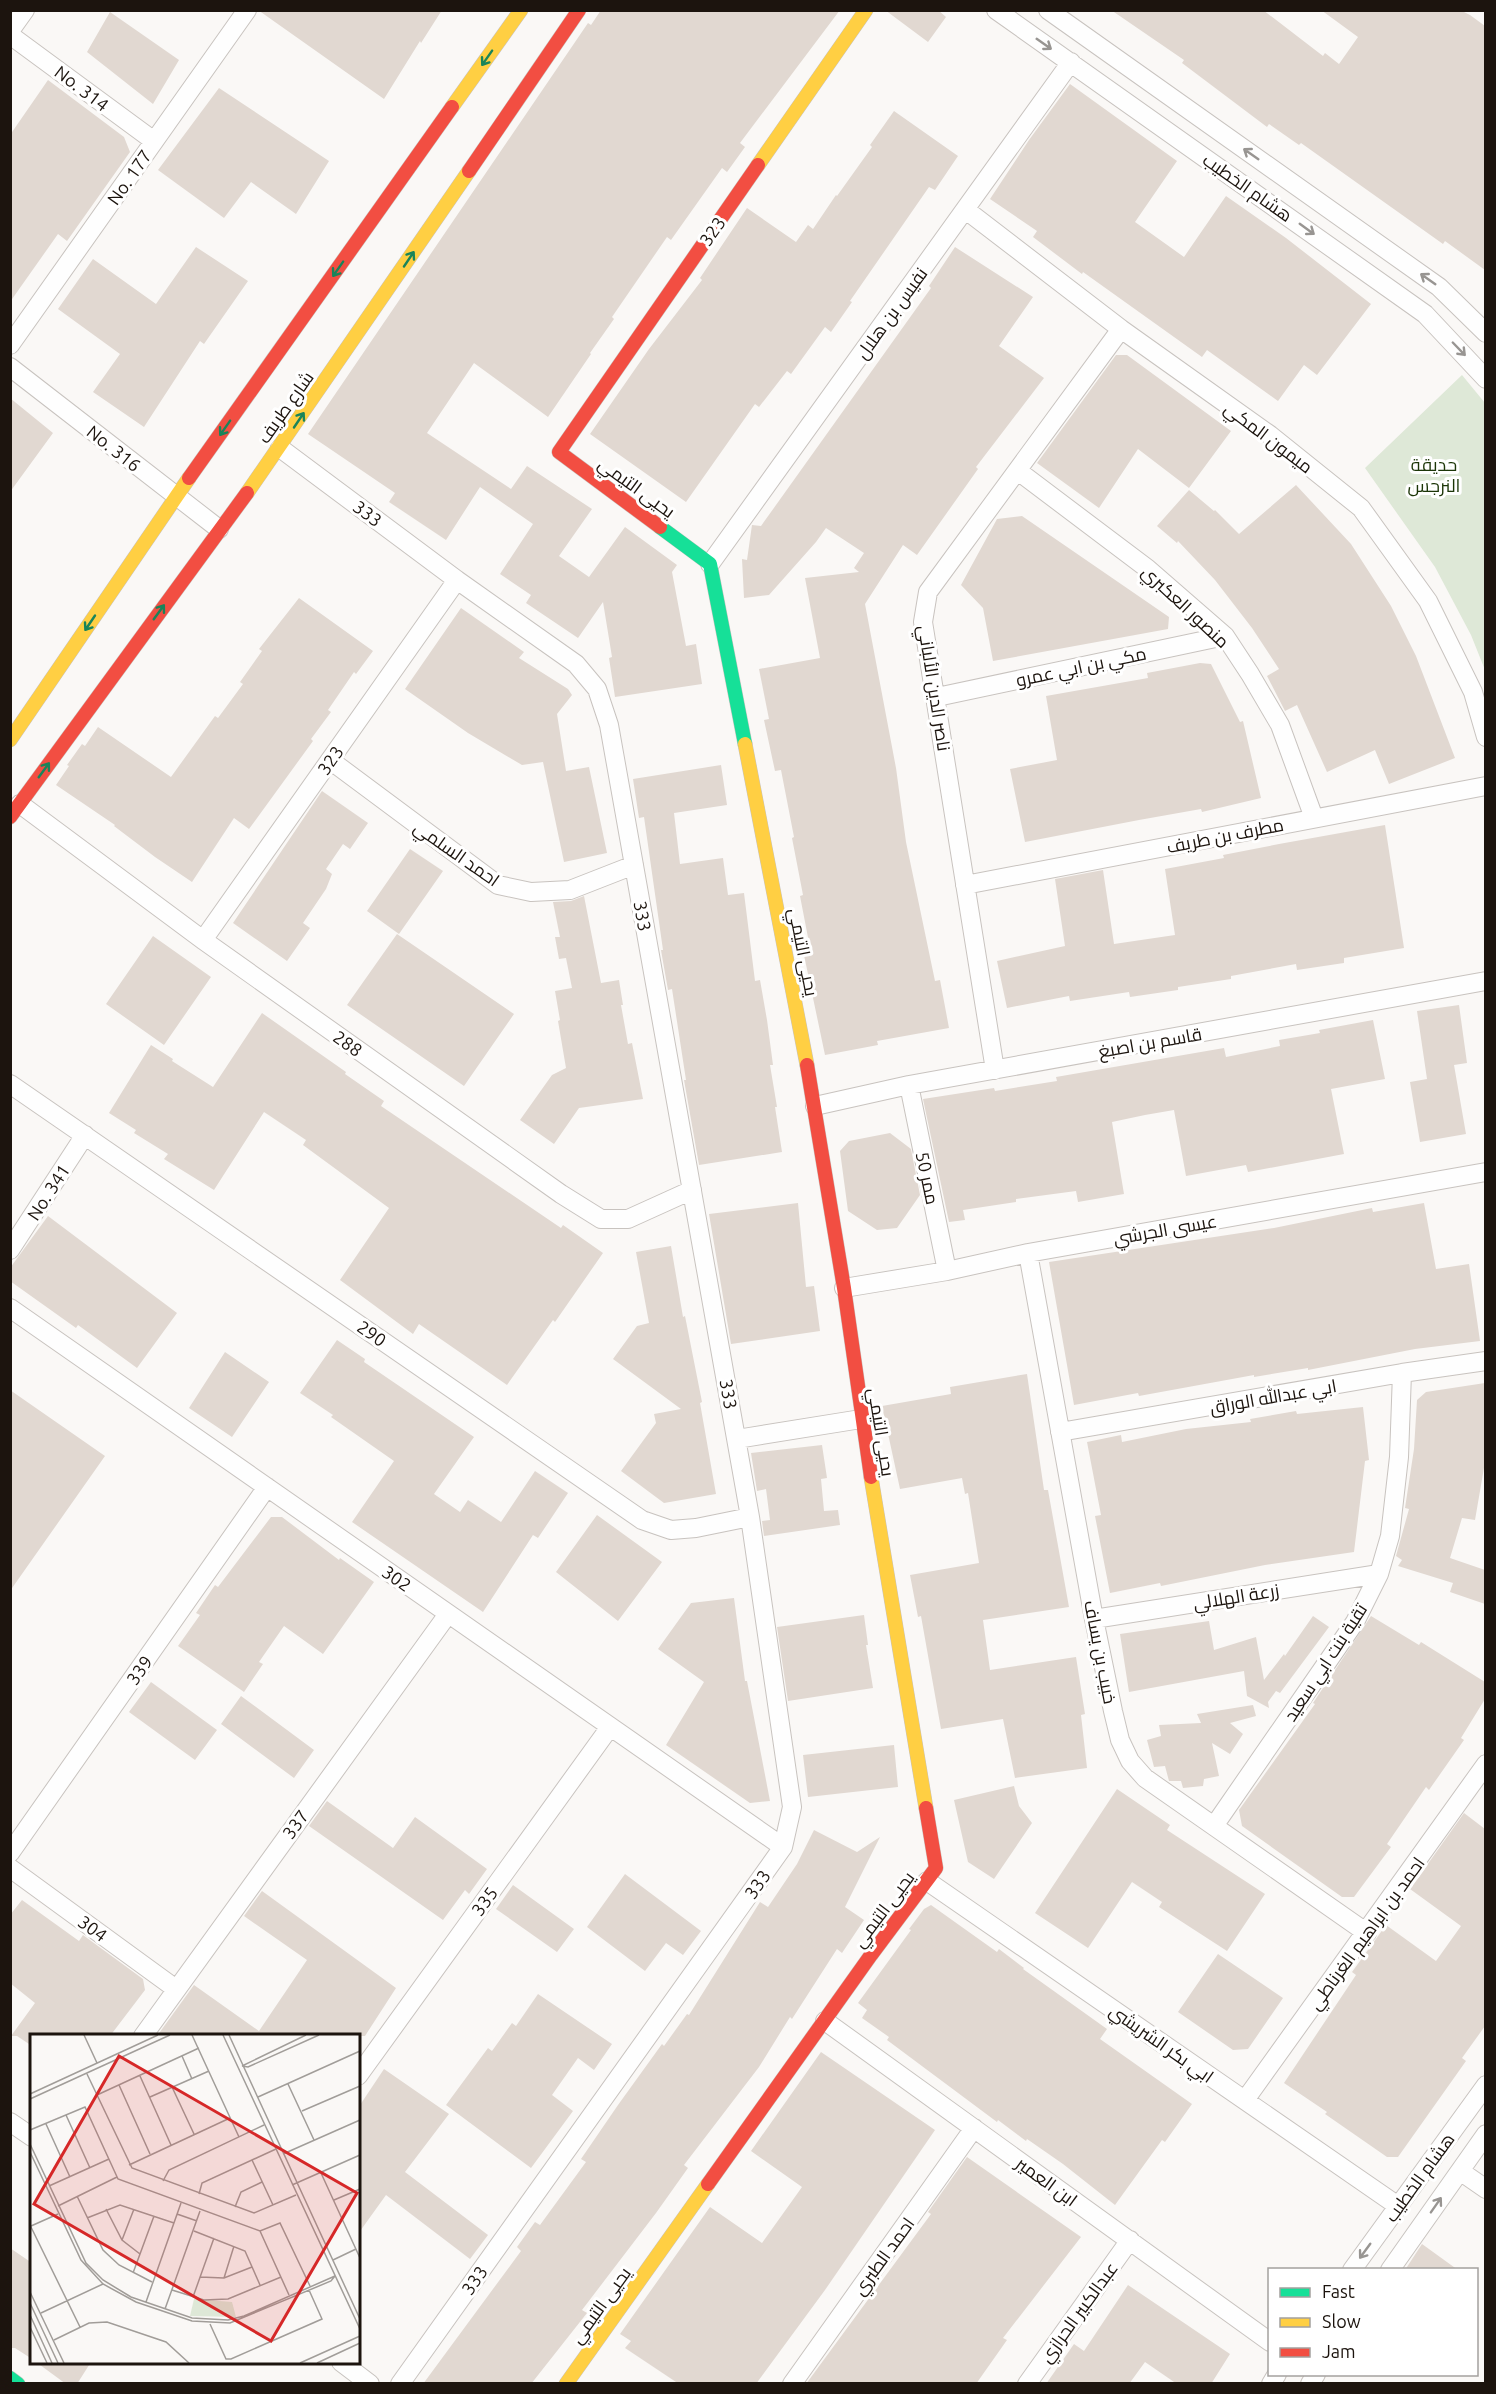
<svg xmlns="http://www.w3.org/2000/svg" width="1496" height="2394" viewBox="0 0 1496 2394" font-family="Ubuntu,Cairo,sans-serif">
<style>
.green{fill:#dee8d7}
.building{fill:#e1d8d1}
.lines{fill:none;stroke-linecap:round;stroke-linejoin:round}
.street-casing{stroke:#c8c3bf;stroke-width:20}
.fast-casing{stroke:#c8c3bf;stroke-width:15}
.slow-casing{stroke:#c8c3bf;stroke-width:15}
.jam-casing{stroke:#c8c3bf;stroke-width:15}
.street{stroke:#fefefe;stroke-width:18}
.fast{stroke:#16e098;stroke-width:14}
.slow{stroke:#ffcf43;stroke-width:14}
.jam{stroke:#f24e42;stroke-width:14}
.oneway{stroke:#989592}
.oneway2{stroke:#19845a}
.labels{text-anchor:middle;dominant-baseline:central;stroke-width:6;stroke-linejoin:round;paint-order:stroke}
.street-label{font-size:18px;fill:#1c140e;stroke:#fff}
.park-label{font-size:18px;fill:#1c3608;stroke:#fff}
.inset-road{fill:none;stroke:#a19d99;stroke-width:1.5}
.view{fill:#d62828;fill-opacity:0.15;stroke:#d62828;stroke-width:3}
.inset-edge{fill:none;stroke:#1c140e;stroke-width:3}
</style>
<rect width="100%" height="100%" fill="#faf8f6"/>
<path class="green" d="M1462,375l23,28v267l-14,-35 -36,-68 -70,-99z"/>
<path class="building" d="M258,10h184l-21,33 -1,-2 -36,58z
M601,10h239l-100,133 5,4 -18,25 -5,-4 -51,72 -4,-3 -55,80 2,2 -24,34 1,1 -43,63 -74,-54 -47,70 84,56 16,-23 65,43 -33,47 30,21 36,-50 52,38 -5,7 14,74 10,-2 6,40 -87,13 -6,-39 3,-1 -9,-55 -25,36 -52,-35 5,-8 -31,-21 33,-50 -53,-37 -34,53 -57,-38 6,-9 -87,-59 280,-411 3,2z
M885,10h53l8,7 -18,25z
M1111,10h152l60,46 2,-3 14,11 19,-27 -37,-27h139l10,5 15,11v244l-40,-29 -2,3 -142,-101 -2,2 -30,-21 -2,3 -85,-64 2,-3z
M110,12l69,48 -26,44 -66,-52z
M48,80l76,57 6,15 -63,89 -9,-7 -48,68v-167z
M1070,84l107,77 -42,61 49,35 42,-61 60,42 85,66 -54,71 -13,-10 -26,36 -71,-51 -5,7 -119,-85 -1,2 -49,-37 4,-6 -47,-32 39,-59z
M219,88l110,73 -33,53 -45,-32 -27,36 -66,-48z
M894,111l64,45 -23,34 -6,-3 -79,114 2,1 -21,30 -6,-5 -34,47 -4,-3 -28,36 -4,-3 -69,98 -96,-68 59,-85 53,-69 -2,-2 47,-70 49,34 12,-17 5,4 23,-34 1,1 35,-49 -2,-2z
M196,247l52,34 -44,63 -4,-3 -56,86 -51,-35 27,-38 -62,-45 35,-50 63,45z
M955,247l78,50 -34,49 45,32 -68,89 2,2 -61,86 -14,-10 -38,59 31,164 10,74 29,139 5,-1 9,48 -72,13 1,4 -53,10 -21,-100 7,-2 -11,-57 3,-1 -11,-57 2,-1 -13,-67 -6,1 -11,-51 5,-1 -10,-50 61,-11 -15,-80 54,-6 -5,-4 10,-15 -38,-25 -10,14 -47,53 -25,3 -2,-39 5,1 5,-35 9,1 170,-238 -2,-2z
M1116,355h11l104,76 -42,57 -51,-39 -39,59 -62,-45z
M10,398l43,35 -43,59z
M1296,485l55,59 40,62 25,50 39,102 -66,26 -14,-34 -48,22 -30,-67 -12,6 -1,-2 -17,-33 12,-7 -27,-41 -37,-48 -37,-39 -1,2 -20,-17 32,-36 25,21 1,-1 24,24z
M1022,516l147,101 -1,12 -175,32 -10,-53 -22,-23 36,-66z
M299,598l74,53 -17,23 -2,-2 -26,38 3,2 -20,27 2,2 -64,88 -15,-11 -42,64 -37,-25 -41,-31 1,-1 -59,-40 13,-19 -2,-1 15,-21 3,2 13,-19 73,50 44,-61 3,2 25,-34 -3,-2 22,-31 -3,-2z
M461,608l63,44 -5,6 49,31 4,6 -15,19 9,57 23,-4 18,86 -43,9 -21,-100 -21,3 -54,-32 -63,-44z
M1200,663l11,1 29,58 3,-1 18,77 -59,14 -1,-3 -62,11 -114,22 -15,-73 47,-9 -11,-64 102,-18 -1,-5z
M721,765l6,40 -53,8 6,51 43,-6 5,37 16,-2 11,88 5,-1 7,40 6,45h-3l7,42h-2l7,45 -83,13 -15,-85h2l-14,-91 -4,1 -6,-34 -1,-6h2l-19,-133 -5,1 -6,-39z
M322,791l46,32 -18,26 -7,-5 -17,25 6,5 -6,15 -23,34 7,5 -23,33 -54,-38z
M1385,825l19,123 -60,10v5l-47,7 -1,-6 -65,12v3l-53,8v3l-48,7 -1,-5 -59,9 -1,-5 -62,12 -10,-47 68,-15 -10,-67 48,-9 11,74 61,-9 -10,-66 59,-11 -1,-3 56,-11z
M410,849l33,22 -44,63 -32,-23z
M584,896l17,87 18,-3 4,25h-2l7,39 4,-1 11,56 -64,9 -25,36 -34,-24 32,-45 14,-7 -8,-47 2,-1 -5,-29 17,-3 -6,-30 -7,1 -4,-22h5l-7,-35 18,-1z
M397,934l117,80 -50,72 -117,-81z
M153,936l58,41 -47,68 -58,-41z
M1459,1005l8,58 -13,2 12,69 -46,8 -10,-60 17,-3 -10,-68z
M262,1013l84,59 -1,2 39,27 -3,5 180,122 2,-3 40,28 -48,69 -2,-2 -46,65 -88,-61 -6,10 -73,-54 49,-72 -86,-63 3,-5 -42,-28 -50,78 -50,-31 4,-5 -34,-21 2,-3 -27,-17 42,-68 22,14 -1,2 41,26z
M1373,1020l12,59 -54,10 13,65 -96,18 -2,-7 -60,11 -12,-66 -29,5 -33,7 12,72 -46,8 -2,-11 -60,8v3l-53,8 2,10 -16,2 -26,-123 71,-11 1,3 62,-10 -1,-4 168,-29 2,9 54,-11 -1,-6 41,-7 -1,-3z
M890,1133l21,16 9,46 -23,33 -20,2 -29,-19 -8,-60 9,-10z
M798,1203l8,84 8,-1 6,45 -89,13 -22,-130z
M1424,1203l12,66 33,-5 11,77 -65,8 -107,21v-2l-54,9v-2l-115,21 -1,-3 -64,12 -25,-143 225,-34 98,-20 1,4z
M48,1216l129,97 -40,55 -59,-43 -2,3 -66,-47v-13z
M671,1246l12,71 2,-1 17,86 -2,1 16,91 -52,9 -43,-32 35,-48 -2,-9 27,-5 -68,-50 24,-33 12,-3 -13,-71z
M337,1340l28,19 -1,3 110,75 -40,57 26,18 8,-12 33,22 34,-51 33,22 -30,45 -5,-3 -50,77 -131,-90 42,-61 -63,-44 2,-2 -33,-22z
M225,1352l44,30 -37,55 -43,-29z
M1027,1374l17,116h4l21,117 -86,13 7,50 86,-13 9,57 -4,1 6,53 -72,10 -12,-59 -62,10 -20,-113 -3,1 -8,-42 69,-12 -11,-70 -3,1 -3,-16 -62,11 -18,-83 69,-12 -1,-7z
M1485,1383v79l-10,58 -13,-2 -12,40 35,12v34l-35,-12 3,-9 -55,-17 4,-6 -6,-4 13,-47 -4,-1 9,-59 3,-49 9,-8z
M10,1390l95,66 -95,135z
M1363,1407l6,53 -4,1 -11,91 -89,13 -104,21 -1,-3 -50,10 -15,-77 6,-1 -14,-73 34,-7 1,7 64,-13 65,-7 -1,-3 46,-8 1,3z
M822,1445l5,33 -6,1 3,32 14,-1 2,15 -76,11 -2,-15 8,-1 -4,-31 -9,2 -6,-38z
M597,1515l65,47 -44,59 -62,-49z
M271,1517h11l57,43 1,-2 34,24 -51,72 -39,-28 -25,36 4,2 -19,28 -66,-46 22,-31 -4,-2 19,-28 3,2z
M734,1598l11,83h2l23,120 -20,2 -84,-58 38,-63 -46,-33 33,-46z
M864,1615l4,30h-2l7,43 -85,13 -11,-74z
M1313,1616l16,11 -49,66 -4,-2 -8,11 1,6 -22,-12 -3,-25 -115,21 -9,-58 89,-13 5,29 42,-13 8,43 20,-26 1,2z
M1371,1616l48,29 2,-3 64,40v17l-24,39 3,2 -35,50 -3,-3 -39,57 4,3 -37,50h-12l-100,-71 -3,-16 76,-106 -2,-1z
M151,1682l66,48 -22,30 -66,-48z
M241,1696l73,54 -20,28 -73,-54z
M1253,1705l3,11 -26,7 13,11 -13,20 -18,-11 7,33 -15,3 -1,7 -20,2 -2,-7h-12l-4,-15 -11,1 -7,-27 14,-4 -2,-11 42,-2 -4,-9z
M894,1745l4,42 -90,10 -5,-42z
M1014,1786l5,20 13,17 -38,56 -26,-17 -14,-62z
M1117,1789l53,36 -3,5 98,64 -38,57 -68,-44 3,-5 -30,-20 -44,66 -53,-35z
M327,1801l66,47 22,-31 72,52 -18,25 -4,-4 -22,30 -134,-94z
M1464,1813l21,16v197l-23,32 4,3 -68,96h-11l-62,-43 2,-2 -43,-29 72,-108 -4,-3 34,-47 50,36 25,-35 -51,-37z
M814,1830l43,22 23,-15 -35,70 19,13 -22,33 -5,-4 -45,70 -2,-2 -31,50 -75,98 4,3 -32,45 -74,97 5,3 -56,71h-108l98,-133 -4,-4 18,-25 5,3 46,-63 -5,-3 37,-54 44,-61 2,2 23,-32 2,1 71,-113 8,5 29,-43z
M625,1874l76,57 -18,24 -17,-12 -21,28 -58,-44z
M513,1885l61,44 -17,23 -61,-43z
M262,1891l134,97 -31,48h-208l37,-51 65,46 48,-71 -63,-44z
M22,1900l57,41 4,-6 60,44 2,11 -35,46h-78v10l-15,-10h-6l24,-33 -25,-20v-68z
M931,1905l66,47 2,-3 25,19 -1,1 84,60 -7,10 92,65 -27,38 -3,-2 -47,65 -52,-41 -36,-25 -1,2 -28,-21 -1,2 -110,-82 2,-3 -27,-19 5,-8 -9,-7 53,-73 -2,-1 15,-20z
M1218,1954l65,44 -35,51 -15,1 -55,-38z
M538,1994l74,50 -18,26 -16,-12 -26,37 21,16 -42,57 -85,-63 42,-57 4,3 20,-28 4,3z
M821,2052l114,78 -110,160 -69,94h-77l-54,-36 6,-7 -11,-7 90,-127 52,36 40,-56 -51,-36z
M384,2069l65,45 -44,58 83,63 -18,24 -84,-64 -28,39v-126z
M967,2157l114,80 -78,101 4,2 -31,44h-170l125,-170 -3,-2z
M1422,2244l36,26h-53z
M10,2248l22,15v96l-17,-11h-5z
M1128,2285l102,69 -19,30h-34l-32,-22 -16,22h-83l28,-40 10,7z
M36,2362h55l-14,22h-11z"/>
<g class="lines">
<defs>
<path id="street" d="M996,10l429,304 61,65
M1048,10l391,277 47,46
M10,31l15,-21
M10,35l144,106
M966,210l155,119 149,106 91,73 67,93 45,91 13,45
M10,345l237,-335
M10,367l209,162
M280,448l177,132 119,84 21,25 12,36 141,792 42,290 -9,40 -383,537
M1018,471l130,98 77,67 25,38 30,51 34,93
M710,564l361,-502
M937,697l288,-61
M330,760l168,125 33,7 39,-2 64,-25
M20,804l183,136 358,254 40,25h27l64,-29
M965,885l521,-99
M203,940l254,-360
M995,1070l-72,-448 5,-30 193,-263
M10,1084l632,436 29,10 25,-2 54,-11
M909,1085l38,186
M815,1106l94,-21 577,-104
M10,1250l75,-115
M1028,1253l66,366 19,92 7,29 10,21 15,17 222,155
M844,1288l103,-17 81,-18 458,-81
M10,1308l773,539
M1060,1432l342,-59 84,-12
M737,1439l124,-20
M1094,1619l285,-45
M1214,1826l141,-204 24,-48 11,-38 9,-79 3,-84
M10,1853l257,-366
M10,1868l166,121
M927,1881l471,325
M825,2021l445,321
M143,2036l305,-422
M358,2076l252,-349
M1245,2100l241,-336
M10,2122l22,15
M1460,2171l26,18
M1352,2270l134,-185
M1390,2270l96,-136
M341,2362l29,22
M792,2384l182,-256
M1027,2384l103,-144
M1271,2384l6,-10
M1310,2384l6,-10"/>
<path id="fast" d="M660,527l50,37 35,180
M10,2378l8,6"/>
<path id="slow" d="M452,107l69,-97
M758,165l108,-155
M247,493l222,-322
M10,740l179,-262
M745,744l62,321
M871,1477l55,331
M566,2384l142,-200"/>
<path id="jam" d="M469,171l110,-161
M189,478l263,-371
M660,527l-101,-75 199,-287
M10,817l237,-324
M807,1065l37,223 27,189
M708,2184l163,-229 65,-87 -10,-60"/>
</defs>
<use href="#street" class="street-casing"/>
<use href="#fast" class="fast-casing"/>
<use href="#slow" class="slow-casing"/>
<use href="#jam" class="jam-casing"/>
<use href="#street" class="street"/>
<use href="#fast" class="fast"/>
<use href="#slow" class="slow"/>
<use href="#jam" class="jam"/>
</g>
<defs><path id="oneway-shaft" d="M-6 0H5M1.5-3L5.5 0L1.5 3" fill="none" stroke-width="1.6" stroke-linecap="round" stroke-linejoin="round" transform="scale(1.5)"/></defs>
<g class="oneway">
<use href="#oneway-shaft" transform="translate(1044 44) rotate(35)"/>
<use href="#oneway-shaft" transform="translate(1251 154) rotate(-145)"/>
<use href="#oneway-shaft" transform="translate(1307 229) rotate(36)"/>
<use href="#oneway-shaft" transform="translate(1428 279) rotate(-145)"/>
<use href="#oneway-shaft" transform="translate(1459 349) rotate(46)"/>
<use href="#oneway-shaft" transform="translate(1436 2205) rotate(-55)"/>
<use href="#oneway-shaft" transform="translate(1365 2251) rotate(126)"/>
</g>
<g class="oneway2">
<use href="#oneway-shaft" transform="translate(487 58) rotate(125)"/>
<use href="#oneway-shaft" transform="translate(409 259) rotate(-56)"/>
<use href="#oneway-shaft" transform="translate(338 269) rotate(125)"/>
<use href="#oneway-shaft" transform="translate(299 420) rotate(-56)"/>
<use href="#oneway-shaft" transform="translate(225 428) rotate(125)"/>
<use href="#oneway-shaft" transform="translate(159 612) rotate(-54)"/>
<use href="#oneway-shaft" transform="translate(90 623) rotate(124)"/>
<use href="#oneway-shaft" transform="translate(44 770) rotate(-54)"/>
</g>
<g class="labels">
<g class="street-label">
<text transform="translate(82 88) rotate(37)">No. 314</text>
<text transform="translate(129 177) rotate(-55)">No. 177</text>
<text transform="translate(1248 187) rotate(35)">هشام الخطيب</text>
<text transform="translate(712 231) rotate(-55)">323</text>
<text transform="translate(891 313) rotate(-54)">نفيس بن هلال</text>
<text transform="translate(285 407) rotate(-55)">شارع طريف</text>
<text transform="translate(1269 437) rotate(37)">ميمون المكي</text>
<text transform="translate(114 448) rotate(38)">No. 316</text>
<text transform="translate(637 487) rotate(36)">يحيى التيمي</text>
<text transform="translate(368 513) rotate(37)">333</text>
<text transform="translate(1186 606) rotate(43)">منصور العكبري</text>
<text transform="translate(1081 666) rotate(-12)">مكي بن ابي عمرو</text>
<text transform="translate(935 688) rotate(81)">ناصر الدين الألباني</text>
<text transform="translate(330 760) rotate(-55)">323</text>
<text transform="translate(1225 835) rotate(-11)">مطرف بن طريف</text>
<text transform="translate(457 853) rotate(35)">احمد السلمي</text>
<text transform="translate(643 916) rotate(80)">333</text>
<text transform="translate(804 952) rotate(79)">يحيى التيمي</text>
<text transform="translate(1150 1042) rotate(-10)">قاسم بن اصبغ</text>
<text transform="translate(348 1043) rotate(35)">288</text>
<text transform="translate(928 1178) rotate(78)">ممر 50</text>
<text transform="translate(48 1192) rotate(-57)">No. 341</text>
<text transform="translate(1165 1229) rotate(-10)">عيسى الجرشي</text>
<text transform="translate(372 1333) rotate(35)">290</text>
<text transform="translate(729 1394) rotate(80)">333</text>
<text transform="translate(1273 1396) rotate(-10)">ابي عبدالله الوراق</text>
<text transform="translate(882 1432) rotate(81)">يحيى التيمي</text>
<text transform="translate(397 1578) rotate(35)">302</text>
<text transform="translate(1236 1596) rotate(-9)">زرعة الهلالي</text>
<text transform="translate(1101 1652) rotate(79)">خبيب بن يساف</text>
<text transform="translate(1325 1662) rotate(-57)">تقية بنت ابي سعيد</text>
<text transform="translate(139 1670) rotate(-55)">339</text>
<text transform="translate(295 1824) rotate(-54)">337</text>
<text transform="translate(757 1884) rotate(-55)">333</text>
<text transform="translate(484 1901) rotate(-54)">335</text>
<text transform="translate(883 1909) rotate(-53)">يحيى التيمي</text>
<text transform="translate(93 1928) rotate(36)">304</text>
<text transform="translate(1366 1933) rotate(-54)">احمد بن ابراهيم الغرناطي</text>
<text transform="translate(1162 2043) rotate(35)">ابي بكر الشريشي</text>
<text transform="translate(1419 2177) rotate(-54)">هشام الخطيب</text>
<text transform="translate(1047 2181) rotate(36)">ابن العمير</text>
<text transform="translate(883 2256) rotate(-54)">احمد الطبري</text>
<text transform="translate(474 2280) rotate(-55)">333</text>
<text transform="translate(600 2305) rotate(-54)">يحيى التيمي</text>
<text transform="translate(1078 2312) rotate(-54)">عبدالكبير الحرازي</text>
</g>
<g class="park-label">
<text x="1434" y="464">حديقة<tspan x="1434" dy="21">النرجس</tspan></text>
</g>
</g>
<g transform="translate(30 2034)">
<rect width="330" height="330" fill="#faf8f6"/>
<path d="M164,265l38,3 4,15 -46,-1z" fill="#dee8d7"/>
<path class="inset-road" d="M54,1l13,28M162,1l47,102M193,1l137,294M199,1l131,284M152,22l10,23M212,32l6,1 71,-32M212,32l64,-31M57,40l45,94 122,45 42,-18M110,42l31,69M258,50l26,56M89,51l31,69M142,53l22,47M0,60l128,-59M67,61l102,-47M120,63l59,-26M228,63l102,-46M0,65l140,-64M272,77l58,-25M36,81l24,53M16,90l24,53M0,96l55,-23 33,72 142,52 20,-8 30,63M0,110l56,119 17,17 28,17 61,21 36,2 16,-4 91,-40 -4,5 -101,42 -38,-2 -56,-19 -33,-18 -22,-24 -51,-108M253,120l77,-34M222,126l21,45M99,131l101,-47M291,139l39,85M133,147l6,-11 95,-45M262,151l68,-30M19,152l60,-27M169,160l3,-11 74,-34M47,162l26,54 16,15 33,17M304,166l26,-11M28,172l59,-29M205,173l6,-15 21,-10M76,175l16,31 18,14M147,180l20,7M57,184l33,-13 54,18M0,191l50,102M1,192l27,-12M164,197l51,20 15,34M230,197l29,64M92,206l12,-31M303,226l23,-11M103,239l21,-57M170,243l24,1 28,-11M194,244l10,-32M142,256l32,10 24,-1 53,-22M0,258l34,71M163,263l21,-59M116,268l35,-99M0,269l28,60M135,275l35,-98M11,279l62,-29M0,281l22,48M180,290l16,35h5l91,-40 -13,-29M0,293l17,36M24,306l35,-17 18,-1 59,20 23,21M270,329l60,-27M287,329l43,-20"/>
<path class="view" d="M89,22l238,137 -86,148 -237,-137z"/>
<rect width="330" height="330" class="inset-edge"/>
</g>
<rect width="1496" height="2394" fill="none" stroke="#1c140e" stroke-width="24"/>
<rect x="1268" y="2268" width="210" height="108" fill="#ffffff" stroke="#a4a19f" stroke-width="1.5"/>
<rect x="1280" y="2288" width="30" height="9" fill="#16e098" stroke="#a4a19f" stroke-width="1.5"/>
<text x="1322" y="2298" font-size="18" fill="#1c140e">Fast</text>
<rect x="1280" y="2318" width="30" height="9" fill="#ffcf43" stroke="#a4a19f" stroke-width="1.5"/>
<text x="1322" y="2328" font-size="18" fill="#1c140e">Slow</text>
<rect x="1280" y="2348" width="30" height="9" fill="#f24e42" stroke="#a4a19f" stroke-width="1.5"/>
<text x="1322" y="2358" font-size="18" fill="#1c140e">Jam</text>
</svg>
